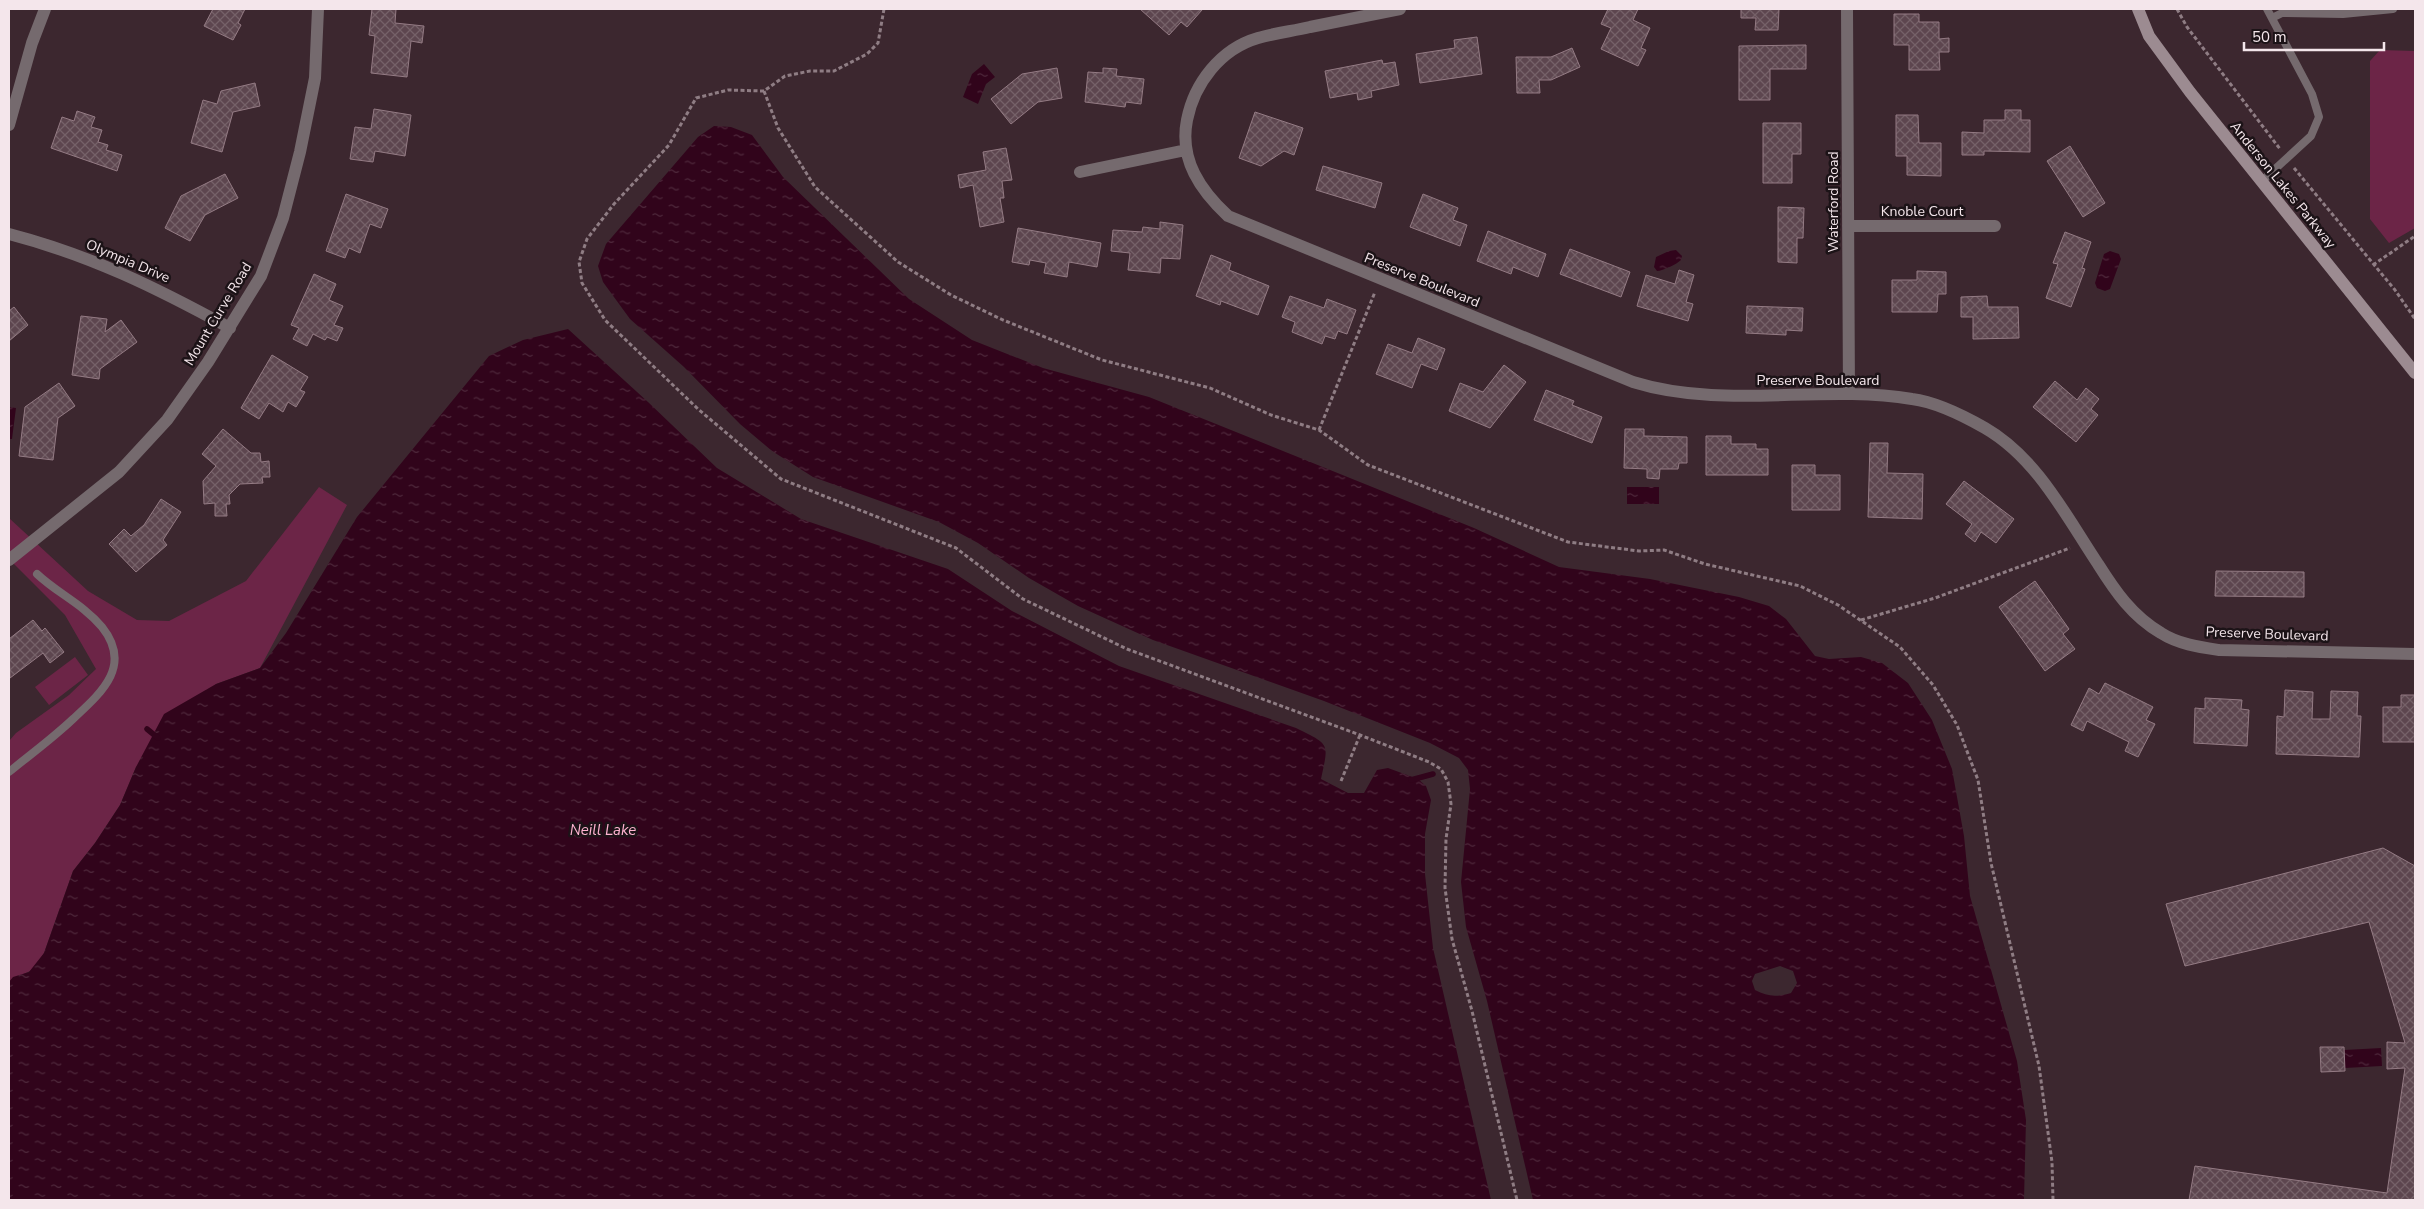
<svg xmlns="http://www.w3.org/2000/svg" width="2424" height="1209" viewBox="0 0 2424 1209" font-family="'Nunito Sans',sans-serif">
<style>
.green{fill:#6c2547}
.water{fill:url(#water-ripples);fill-rule:evenodd}
.lines{fill:none;stroke-linecap:round;stroke-linejoin:round}
.stream{stroke:#31041b;stroke-width:5.5}
.building{fill:url(#building-cross-hatch);stroke:#947b84}
.path{stroke:#8f7d84;stroke-width:3;stroke-dasharray:4 2.5;stroke-linecap:butt}
.lane{stroke:#756a6e;stroke-width:8}
.street{stroke:#756a6e;stroke-width:12}
.secondary{stroke:#9c8b91;stroke-width:12}
.labels{text-anchor:middle;dominant-baseline:central;stroke-width:5;stroke-linejoin:round;paint-order:stroke}
.street-label{font-size:14px;fill:#f4e6eb;stroke:#1c1317}
.water-label{font-size:15px;font-style:italic;fill:#feb3d0;stroke:#1c1317}
</style>
<defs>
<pattern id="water-ripples" width="26" height="14" patternUnits="userSpaceOnUse" patternTransform="scale(1.25)"><rect width="26" height="14" fill="#31041b"/><path d="M2 4q2-2 4 0t4 0M15 11q2-2 4 0t4 0" fill="none" stroke="#4f293c"/></pattern>
<pattern id="building-cross-hatch" width="8" height="8" patternUnits="userSpaceOnUse" patternTransform="scale(1.25)"><rect width="8" height="8" fill="#5d464f"/><path d="M0 0l8 8M0 8l8-8" fill="none" stroke="#756168"/></pattern>
</defs>
<rect width="100%" height="100%" fill="#3c272f"/>
<path class="green" d="M2380,50l35,1v177l-26,15 -19,-24v-158z
M319,487l28,18 -87,163 -44,16 -80,83 -16,38 -25,38 -22,28 -29,82c-4,7 -8,16 -16,19 -8,4 -13,4 -19,10v-241l7,-8 53,-38 27,-26 -31,-54 -56,-56v-41l79,73 49,29 32,1 77,-40z
M75,657l13,18 -39,30 -14,-18z"/>
<path class="water" d="M984,64l11,13 -9,7 -8,20 -15,-7 9,-23z
M714,126l17,1 21,8 31,42 126,122 63,41 71,28 106,29 325,131 85,39 91,12 89,18 30,9 17,13 29,37 14,3 32,-2 21,6 26,20 24,37 20,49 12,67 6,60 47,165 9,59 -2,80h-491l-46,-199 -21,-74 -5,-45 9,-93 -2,-19 -9,-12 -29,-15 -106,-42 -171,-61 -75,-34 -49,-28 -51,-35 -39,-21 -126,-45 -41,-26 -32,-27 -56,-57 -54,-48 -27,-37 -5,-16 8,-22 92,-107zM1780,966l13,5 4,12 -6,10c-14,4 -23,4 -36,-3l-3,-9 3,-7z
M1676,250l6,6 -1,4c-4,4 -18,11 -24,11l-3,-4 2,-10 13,-6z
M2110,251l9,3 2,5 -11,30 -5,2 -8,-3 -2,-5 9,-29z
M568,329l80,73 69,66 84,51 147,50 64,42 107,55 177,62c34,17 33,14 25,51l27,14h16l13,-23 11,-2 30,11 8,7 5,14 -6,34v40l8,74 58,252h-1482v-218l4,-5 16,-5 15,-19 29,-82 22,-28 25,-38 16,-38 28,-53 52,-30 44,-16 26,-35 71,-116 132,-161 34,-16z
M9,407l7,1 -4,31h-3z
M1627,487h32v17h-32z
M2381,1048l1,18 -37,2 -1,-18z"/>
<g class="lines">
<path class="stream" d="M147,729l11,9
M1411,780l22,-6"/>
</g>
<path class="building" d="M213,9h32l-7,14 3,2 -8,15 -29,-14z
M372,9h24l-1,14 29,3 -2,17 -11,-2 -4,36 -36,-4 4,-37 -6,-1z
M1140,9h61l1,1 -15,17 -6,-5 -12,13z
M1608,9h30l-5,11 17,8 -9,20 5,2 -8,16 -37,-17 10,-21 -10,-4z
M1741,9h38l-1,21h-23l1,-12h-15z
M1894,14h25v8h20v17l10,-1v14h-10l1,18h-31v-25h-15z
M1477,37l5,37 -62,9 -4,-29 39,-6 -1,-8z
M1806,45v24h-36v31h-31v-54z
M1572,48l8,19 -29,13h-12l1,13h-23l-1,-36h35z
M1382,60l1,4 12,-2 4,23 -28,6 1,6 -14,3 -1,-7 -27,5 -5,-27z
M1057,68l5,30 -24,4 -27,22 -20,-25 31,-25z
M1103,68l14,1 -1,7 28,3 -3,25 -15,-2 -1,5 -40,-5 3,-30 15,1z
M255,83l5,23 -27,6 -11,40 -31,-9 12,-43 14,4 4,-13z
M374,109l37,6 -6,41 -30,-5 -2,11 -23,-3 5,-32 16,2z
M2005,110h16v10h9v32l-46,-1v4h-22v-23l22,1v-13h21z
M77,111l18,6 -4,10 11,3 -4,12 10,3 -2,5 16,5 -5,16 -66,-23 11,-31 12,4z
M1255,112l48,16 -9,27 -10,-4 -23,15 -22,-8z
M1896,115h22l1,28h22v33l-34,-1v-19h-11z
M1763,123h38v31h-9v29h-29z
M2070,146l35,57 -22,14 -36,-56z
M1006,148l6,32 -10,1 2,17h-4l4,24 -24,5 -7,-42 -13,3 -2,-13 28,-5 -3,-18z
M1323,166l59,17 -7,25 -59,-18z
M225,174l13,24 -33,17 -15,26 -25,-13 16,-32z
M346,194l42,15 -7,19 -11,-4 -10,29 -11,-5 -4,10 -19,-7z
M1423,194l35,14 -5,12 14,5 -7,21 -50,-19z
M1778,207l26,1 -1,30h-6v25l-19,-1z
M1160,222l23,3 -3,34 -19,-1 -1,15 -32,-3 2,-17 -19,-2 2,-21 29,2 1,-5 17,2z
M1018,228l83,15 -4,24 -28,-5 -2,15 -23,-4 2,-10 -16,-3 -1,5 -17,-3z
M1488,231l58,23 -8,23 -25,-10 -2,7 -34,-13z
M2065,232l26,10 -9,26 3,1 -14,38 -25,-9 12,-34 -5,-1z
M1570,249l60,23 -9,25 -61,-23z
M1211,255l20,8 -2,7 40,16 -11,29 -37,-14 -1,4 -24,-9z
M1679,270l15,5 -8,27 7,2 -5,17 -51,-15 9,-31 29,9z
M1917,271l29,1v22h-8l-1,18h-45v-32h25z
M314,274l22,10 -7,16 14,6 -9,19 9,3 -6,13 -10,-4 -2,3 -12,-6 -6,12 -14,-7 6,-11 -8,-3z
M1290,296l34,12 3,-9 29,11 -9,24 -9,-3 -3,8 -10,-3 -3,8 -30,-12 3,-10 -13,-5z
M1987,296l1,11h30l1,31 -46,1v-22h-12v-20z
M1747,306l56,2 -1,23 -16,-1v5l-40,-2z
M14,307l14,18 -19,16v-30z
M81,316l26,3 -2,13 16,-12 16,22 -37,27 -1,10 -27,-4z
M1418,338l27,11 -8,21 -16,-6 -9,24 -36,-14 12,-30 24,9z
M272,355l36,22 -8,13 5,2 -9,15 -8,-5 -5,10 -14,-9 -10,16 -18,-11z
M1504,365l22,17 -36,46 -41,-17 11,-28 23,9z
M2055,381l22,19 9,-12 13,11 -8,10 7,6 -22,27 -43,-35z
M59,383l16,23 -17,12 -5,42 -34,-4 6,-49z
M1546,390l28,11 -2,4 30,12 -10,26 -58,-23z
M223,429l28,24h9l1,9 8,-1 1,16h-8l1,6 -23,1 -11,11 1,9h-4l1,12h-12v-13l-11,1 -1,-23 13,-15 -14,-12z
M1625,429h19v7l43,1v26h-8l-1,6h-18l-1,10 -12,-1v-9l-23,-1z
M1706,436h25v8h25v5h12v26h-62z
M1870,443h18l-1,30 36,1 -1,45 -54,-2z
M1792,465h23v10h25v35h-48z
M1964,481l50,38 -18,24 -15,-11 -6,10 -10,-8 7,-10 -26,-20z
M161,499l20,13 -18,28 4,5 -31,27 -27,-28 15,-15 7,7 13,-11z
M2216,571l88,1v25l-89,-1z
M2035,581l34,48 -6,5 12,15 -30,22 -46,-64z
M33,620l9,11 3,-3 19,24 -14,11 -7,-10 -33,25 -1,-39z
M2105,683l48,24 -7,13 9,4 -17,33 -13,-6 4,-9 -42,-21 -4,10 -12,-6 18,-37 10,6z
M2285,690l28,2 -1,27h18l1,-28 27,1 -1,24h4l-2,41 -83,-3 1,-38 7,1z
M2401,695h14v47h-32v-35h18z
M2205,698l37,2 -1,9 8,1 -2,36 -53,-3 1,-35 10,1z
M2383,848l32,18v334h-226l6,-34 192,27 18,-125 -18,1v-27l18,1 -36,-121 -184,44 -19,-62z
M2320,1047h24l1,24 -24,1z"/>
<g class="lines">
<path class="path" d="M884,9l-6,34 -11,11 -33,17h-24l-25,5 -21,15 14,37 37,59 83,75 53,33 52,25 99,40 108,28 61,27 48,15 49,35 200,77 71,9 25,-1 41,14 95,22 38,19 62,42 33,38 24,40 21,55 13,83 48,203 13,96 1,38
M2177,9l10,18 93,122
M764,91l-36,-1 -32,8 -27,47 -55,59 -27,35 -8,23 3,21 23,37 93,89 83,70 175,69 67,51 104,50 233,86 69,27 12,7 7,13 3,22 -5,35 -1,49 7,51 20,72 45,189
M2294,168l101,122 20,29
M2373,265l42,-29
M1319,430l56,-138
M1861,620l74,-22 135,-50
M1341,781l19,-46"/>
<path class="lane" d="M2272,18l10,-5 61,1 50,-5
M2261,182l50,-46 8,-19 -7,-23 -45,-85
M9,772c22,-18 44,-34 64,-53 28,-26 60,-53 29,-92 -18,-22 -45,-34 -65,-53"/>
<path class="street" d="M1400,9c-30,6 -60,12 -90,18 -17,4 -35,6 -52,11 -38,11 -64,46 -71,82 -8,40 14,71 41,96l405,166c90,28 187,2 279,17 24,3 52,17 73,29 52,30 81,88 113,136 17,27 34,52 63,69 17,11 38,14 58,17l196,4
M1847,9l2,385
M9,125l23,-82 13,-34
M1080,172l106,-22
M1848,226h147
M9,234c81,21 148,54 221,94
M9,560l110,-88 48,-52 41,-58 53,-86 22,-58 17,-66 15,-74 3,-69"/>
<path class="secondary" d="M2138,9l11,27 41,56 225,281"/>
</g>
<g class="labels">
<g class="street-label">
<text transform="translate(2283 185) rotate(51)">Anderson Lakes Parkway</text>
<text transform="translate(1833 202) rotate(-90)">Waterford Road</text>
<text x="1922" y="211">Knoble Court</text>
<text transform="translate(128 261) rotate(23)">Olympia Drive</text>
<text transform="translate(1422 280) rotate(22)">Preserve Boulevard</text>
<text transform="translate(218 314) rotate(-59)">Mount Curve Road</text>
<text x="1818" y="380">Preserve Boulevard</text>
<text transform="translate(2267 634) rotate(2)">Preserve Boulevard</text>
</g>
<g class="water-label">
<text x="603" y="830">Neill Lake</text>
</g>
</g>
<rect width="2424" height="1209" fill="none" stroke="#f4e6eb" stroke-width="20"/>
<path d="M2244 42v8h140v-8" fill="none" stroke="#f4e6eb" stroke-width="2.5"/>
<text x="2252" y="42" font-size="15" fill="#f4e6eb" stroke="#1c1317" stroke-width="4" paint-order="stroke">50 m</text>
</svg>
